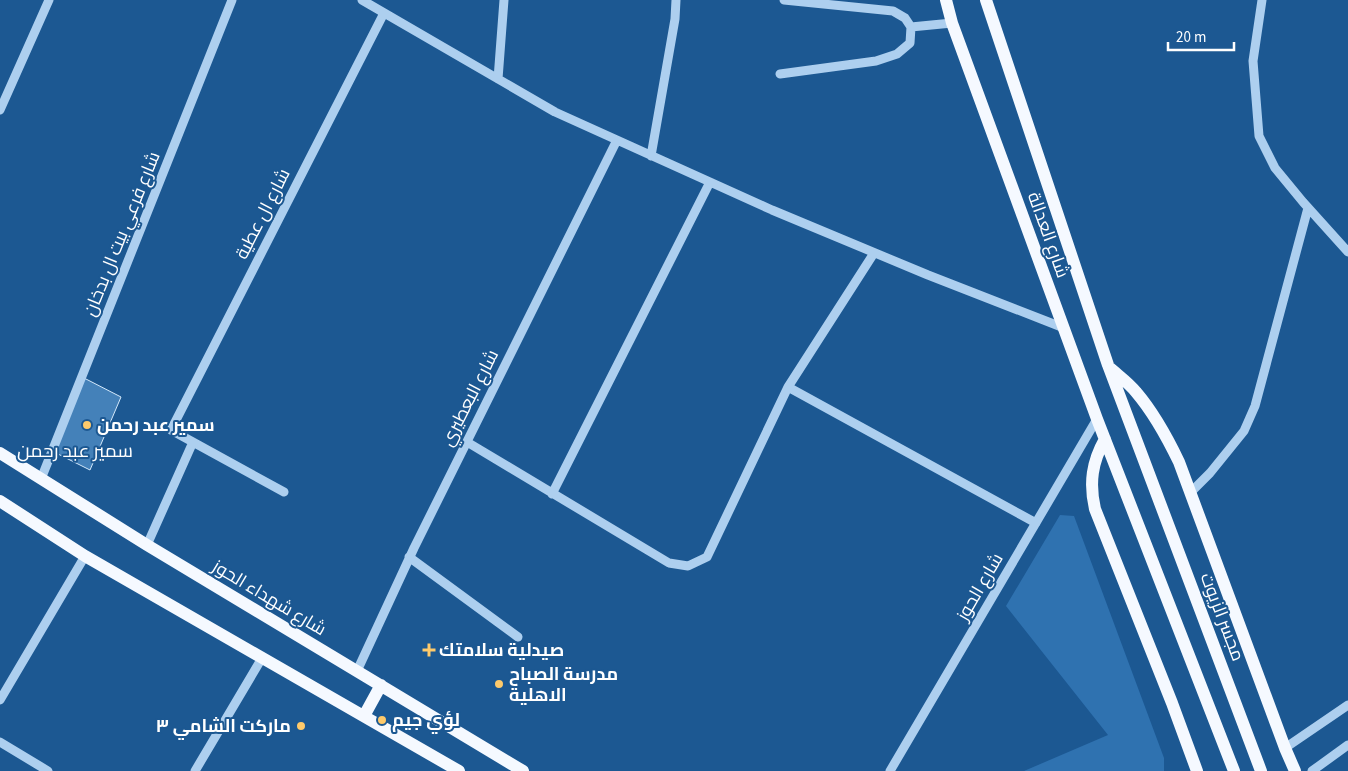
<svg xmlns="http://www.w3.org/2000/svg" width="1348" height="771" viewBox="0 0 1348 771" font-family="'Source Sans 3',Cairo,sans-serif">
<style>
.green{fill:#2f72b0}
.building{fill:#4481b9;stroke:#d3e8fa}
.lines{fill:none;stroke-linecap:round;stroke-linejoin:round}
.minor{stroke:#adcfef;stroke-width:9}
.major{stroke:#f5f9ff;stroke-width:12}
.poi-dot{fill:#feca6b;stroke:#1c5892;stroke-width:2}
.labels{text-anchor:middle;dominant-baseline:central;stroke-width:4;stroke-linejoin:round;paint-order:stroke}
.street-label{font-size:18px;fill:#fff;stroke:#1c5892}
.poi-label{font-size:18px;font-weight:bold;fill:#fff;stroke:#1c5892;text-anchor:start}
.neighbourhood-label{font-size:19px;fill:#fff;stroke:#1c5892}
</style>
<rect width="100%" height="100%" fill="#1c5892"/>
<path class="green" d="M1060,515l14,1 90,242v13h-140l84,-36 -102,-129z"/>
<path class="building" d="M84,378l37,19 -31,73 -36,-18z"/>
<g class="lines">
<path class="minor" d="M362,0l193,112 217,98 156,65 136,53
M784,0l109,11 12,7 6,9 41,-4
M1262,0l-9,61 6,75 16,32 28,34 45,50
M780,74l96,-13 21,-7 13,-11 1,-16
M498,79l6,-79
M0,110l49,-110
M651,156l24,-137 1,-19
M788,387l248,136
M467,442l202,121 19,3 19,-9 81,-170 86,-134
M41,479l191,-479
M284,492l-113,-62 213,-417
M1190,493l20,-20 34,-42 11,-25 53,-198
M552,494l158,-312
M147,545l46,-103
M409,557l109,80
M357,671l57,-123 203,-408
M0,700l85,-144
M0,742l48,29
M1285,748l63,-43
M195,771l67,-113
M890,771l207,-352
M1312,771l36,-26"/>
<path class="major" d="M946,0l6,23 145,396 137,352
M986,0l122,365 153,406
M1110,368c9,8 19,15 26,24 18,21 31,45 43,70l106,286 10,23
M1105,439c-13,23 -16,44 -10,70l77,194 25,68
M0,453l147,92 376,226
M0,501l85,55 374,215
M364,716l17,-31"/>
</g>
<g class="poi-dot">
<circle cx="87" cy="425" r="5"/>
<path d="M426.5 642.5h5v5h5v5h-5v5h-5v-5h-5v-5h5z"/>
<circle cx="499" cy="684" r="5"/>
<circle cx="382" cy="720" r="5"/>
<circle cx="301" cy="726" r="5"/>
</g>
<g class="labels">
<g class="street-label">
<text transform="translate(263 214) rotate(-63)">شارع ال عطية</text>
<text transform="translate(122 234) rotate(-68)">شارع فرعي بيت ال بدخان</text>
<text transform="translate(1048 235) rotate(70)">شارع العدالة</text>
<text transform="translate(470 398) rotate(-63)">شارع البعطيري</text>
<text transform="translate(980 587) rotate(-60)">شارع الحوز</text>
<text transform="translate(269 598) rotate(31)">شارع شهداء الحوز</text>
<text transform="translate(1222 617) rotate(69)">مجسر الزيوت</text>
</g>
<g class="poi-label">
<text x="97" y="425">سمير عبد رحمن</text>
<text x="439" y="650">صيدلية سلامتك</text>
<text x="509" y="674">مدرسة الصباح<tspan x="509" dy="21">الاهلية</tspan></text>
<text x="392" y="720">لؤي جيم</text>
<text x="291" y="726" text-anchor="end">ماركت الشامي ٣</text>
</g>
<g class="neighbourhood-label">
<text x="75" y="451">سمير عبد رحمن</text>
</g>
</g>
<path d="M1168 42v8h66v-8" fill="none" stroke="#ffffff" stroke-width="2.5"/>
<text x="1176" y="42" font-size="15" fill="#ffffff" stroke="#1c5892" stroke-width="4" paint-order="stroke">20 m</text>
</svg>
